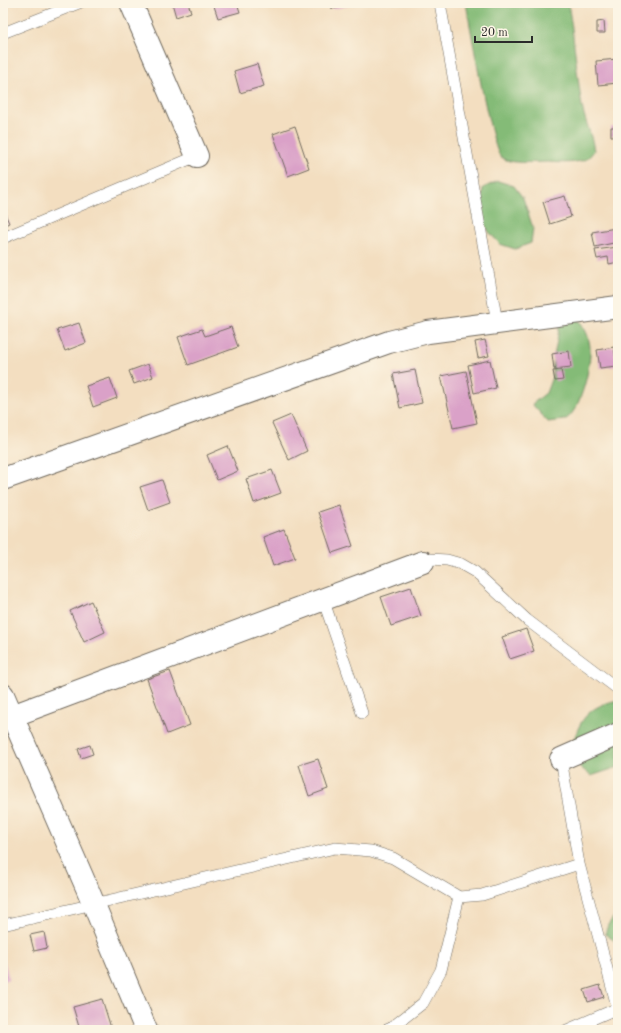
<svg xmlns="http://www.w3.org/2000/svg" width="621" height="1033" viewBox="0 0 621 1033" font-family="'Old Standard TT',serif">
<style>
.forest{fill:#84bb77;stroke:#587351}
.building{fill:#daa1c8}
.lines{fill:none;stroke-linecap:round;stroke-linejoin:round}
.lane-casing{stroke:#716a5f;stroke-width:12}
.street-casing{stroke:#716a5f;stroke-width:24}
.secondary-casing{stroke:#716a5f;stroke-width:24}
.lane{stroke:#fff;stroke-width:11}
.street{stroke:#fff;stroke-width:22}
.secondary{stroke:#fff;stroke-width:22}
</style>
<rect width="100%" height="100%" fill="#fcf5e5"/>
<filter id="ink" filterUnits="userSpaceOnUse"><feTurbulence type="fractalNoise" baseFrequency=".025" numOctaves="2"/><feDisplacementMap in="SourceGraphic" scale="8" xChannelSelector="R" yChannelSelector="G"/><feConvolveMatrix kernelMatrix="1 2 1 2 8 2 1 2 1" color-interpolation-filters="sRGB"/></filter>
<filter id="wash" filterUnits="userSpaceOnUse"><feTurbulence type="fractalNoise" baseFrequency=".012" numOctaves="4" result="noise"/><feDisplacementMap in="SourceGraphic" scale="16" xChannelSelector="R" yChannelSelector="G"/><feGaussianBlur stdDeviation="0.9" result="paint"/><feColorMatrix in="noise" values="0 0 0 0 0 0 0 0 0 0 0 0 0 0 0 0 0 1.4 0 .05"/><feComposite in="paint" operator="in"/></filter>
<g filter="url(#wash)">
<rect width="100%" height="100%" fill="#f3dec0"/>
<path class="forest" d="M466,3h102c6,32 8,65 13,97 2,18 11,33 13,51 -2,2 -4,5 -6,7 -9,6 -28,5 -39,4 -11,0 -40,3 -48,-5 -10,-8 -31,-132 -35,-154z
M498,181l16,5 9,12 10,30 -2,15 -16,6 -15,-5 -11,-12 -8,-14 2,-30z
M558,314h16c7,9 13,16 15,27 5,16 -8,73 -25,79 -5,1 -11,1 -16,2l-16,-18 14,-11 6,-16 1,-15 6,-33z
M618,700v67l-27,9 -23,-19c11,-32 13,-49 50,-57z
M618,911v32l-13,-9 3,-9z"/>
<g id="blocks">
<path class="building" d="M172,3h16l3,9 -15,5z
M213,3h24l3,9 -22,6z
M331,3h26v1l-25,5z
M604,21l1,12h-8v-11z
M618,59v24l-20,2 -2,-24z
M257,64l7,22 -24,7 -6,-22z
M295,126l14,42 -21,8 -15,-42z
M611,127h7v9h-7z
M565,196l6,21 -21,7 -7,-22z
M3,209l6,14 -6,3z
M616,228l2,14 -23,5 -3,-15z
M618,247v15l-9,2 -1,-7 -11,2 -2,-9z
M79,323l7,20 -21,8 -8,-21z
M231,327l7,20 -50,18 -10,-28 24,-8 3,7z
M485,340l4,16 -11,2 -3,-16z
M614,347l3,19 -17,2 -3,-18z
M569,351l2,16 -17,2 -2,-15z
M490,360l6,28 -22,5 -6,-28z
M148,364l5,13 -19,7 -5,-13z
M415,370l7,33 -22,5 -7,-34z
M561,370l2,10 -8,1 -2,-10z
M466,371l11,52 -24,5 -12,-52z
M110,378l7,20 -24,9 -7,-21z
M291,415l16,36 -18,9 -17,-37z
M228,446l10,25 -21,9 -10,-25z
M272,470l9,23 -27,10 -8,-24z
M162,480l8,22 -22,8 -8,-23z
M339,505l14,41 -21,7 -14,-41z
M284,529l11,29 -22,8 -10,-29z
M411,587l10,29 -30,10 -10,-29z
M91,601l14,31 -21,10 -14,-31z
M526,629l8,22 -24,8 -8,-22z
M170,671l20,54 -23,9 -20,-55z
M90,745l3,9 -12,4 -3,-9z
M318,759l10,30 -19,7 -10,-31z
M44,932l3,16 -13,3 -4,-16z
M3,956l6,23 -6,2z
M600,985l4,12 -16,5 -4,-12z
M102,999l9,29 -31,2 -7,-23z"/>
</g>
</g>
<g filter="url(#ink)">
<use href="#blocks" fill-opacity="0" stroke="#716a5f" stroke-width="1"/>
<g class="lines">
<defs>
<path id="lane" d="M440,3l57,319
M3,33l76,-30
M3,238l194,-82
M423,562l7,-3 17,1 14,4 14,8 52,48 91,69
M323,599l39,114
M561,759l18,105 39,146
M3,925l332,-77 36,3 22,7 66,39 23,-2 97,-31
M386,1030l5,-2 32,-25 18,-33 18,-73
M567,1030l51,-22"/>
<path id="street" d="M131,3l66,153
M3,479l386,-137 39,-10 190,-25
M12,716l411,-154
M561,759l57,-25"/>
<path id="secondary" d="M3,695l84,193 59,142"/>
</defs>
<use href="#lane" class="lane-casing"/>
<use href="#street" class="street-casing"/>
<use href="#secondary" class="secondary-casing"/>
<use href="#lane" class="lane"/>
<use href="#street" class="street"/>
<use href="#secondary" class="secondary"/>
</g>
</g>
<rect width="621" height="1033" fill="none" stroke="#fcf5e5" stroke-width="16"/>
<path d="M475 36v6h57v-6" fill="none" stroke="#2b2b2b" stroke-width="2"/>
<text x="481" y="36" font-size="12" fill="#2b2b2b" stroke="#fcf5e5" stroke-width="3" paint-order="stroke">20 m</text>
</svg>
